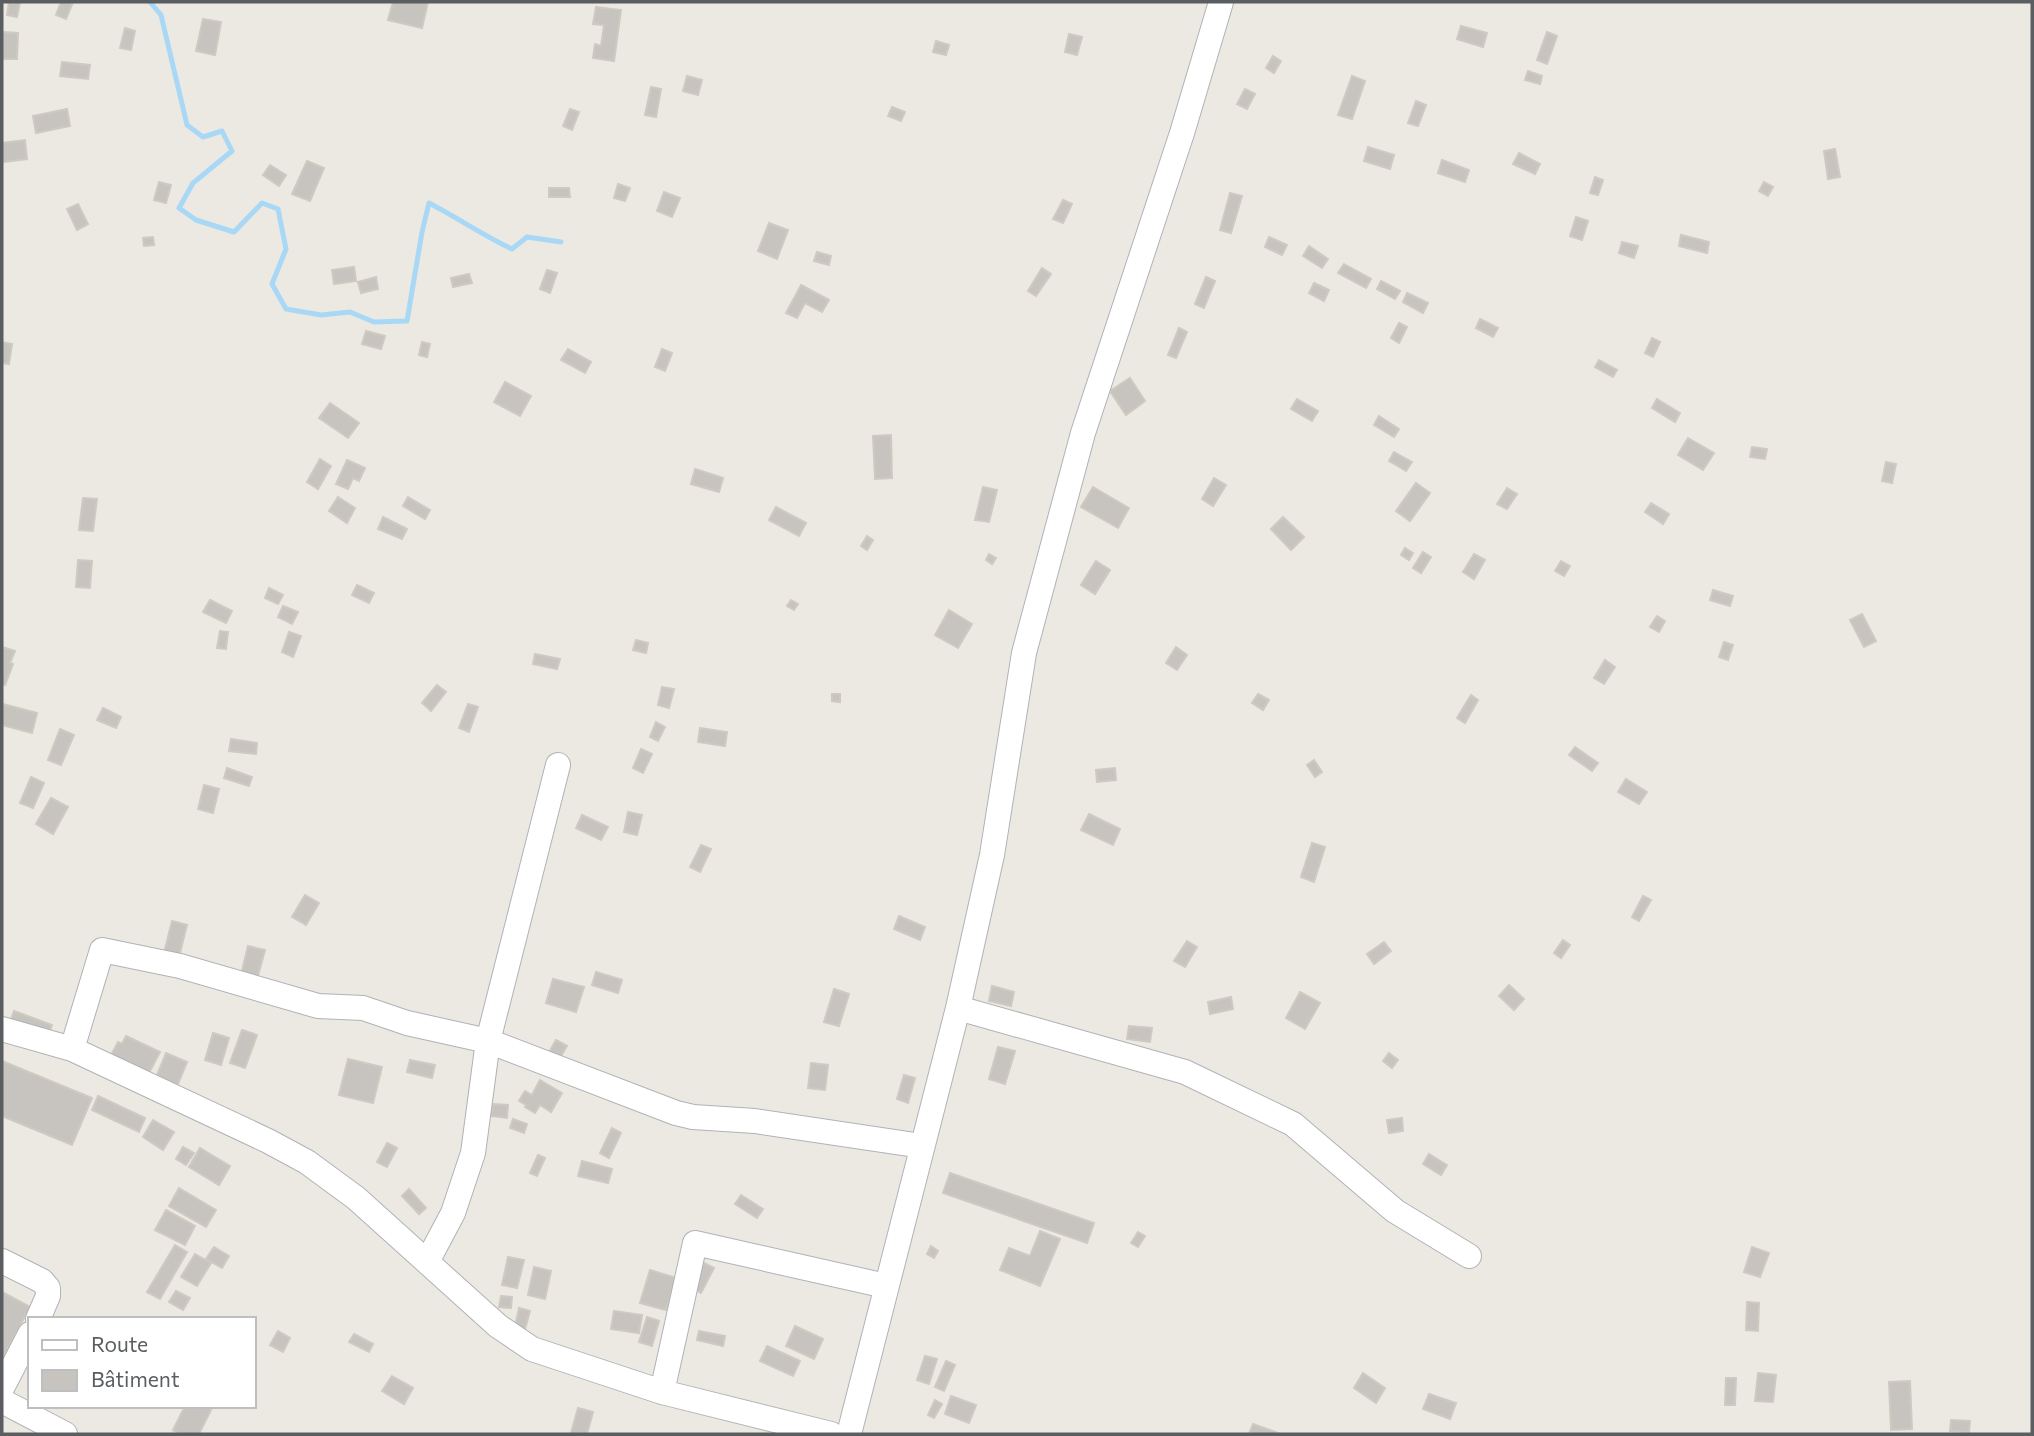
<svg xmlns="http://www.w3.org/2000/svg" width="2034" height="1436" viewBox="0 0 2034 1436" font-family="Commissioner,sans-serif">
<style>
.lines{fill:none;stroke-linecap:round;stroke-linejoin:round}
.stream{stroke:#a8d8f6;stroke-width:5}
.building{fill:#c7c3be;stroke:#cfcac1;stroke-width:2}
.minor-casing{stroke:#afb3b6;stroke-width:26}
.minor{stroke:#fff;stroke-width:24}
</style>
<rect width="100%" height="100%" fill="#ebe9e2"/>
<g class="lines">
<path class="stream" d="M150,2l11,13 26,110 16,12 19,-6 10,20 -39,32 -14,25 17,12 38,12 28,-29 16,6 8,40 -14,35 14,25 35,6 29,-3 24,10 33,-1 15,-89 7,-29c29,15 55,33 83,46l15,-12 34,5"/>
</g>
<path class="building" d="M9,2h11l-3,15 -10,-2z
M61,2h12l-7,17 -10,-4z
M393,2h35l-6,26 -34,-8z
M596,7l25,3 -7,51 -21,-3 2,-14 6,2 3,-21 -11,-1z
M203,19l18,3 -6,33 -19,-4z
M1461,26l26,7 -4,14 -26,-8z
M125,28l10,3 -4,19 -11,-2z
M2,32l16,1 -1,26h-15z
M1547,32l10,4 -10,28 -10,-4z
M1069,34l13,3 -5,18 -12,-3z
M936,41l13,4 -3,10 -13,-3z
M1273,56l8,5 -7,12 -8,-5z
M62,62l28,3 -2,14 -28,-3z
M1528,71l14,5 -2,8 -15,-4z
M687,76l15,4 -4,15 -15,-4z
M1352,76l13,5 -13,38 -14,-4z
M651,87l10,2 -5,28 -11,-2z
M1245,89l10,5 -8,15 -10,-5z
M1416,101l10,4 -8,21 -10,-3z
M892,107l13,5 -4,9 -13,-5z
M67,109l3,17 -34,7 -3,-17z
M570,109l9,3 -7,18 -9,-4z
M25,140l2,19 -25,3v-19z
M1368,147l26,8 -4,14 -26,-8z
M1835,149l5,28 -12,2 -4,-28z
M1519,153l21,11 -5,10 -22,-10z
M1442,160l27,10 -4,12 -27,-9z
M307,161l17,7 -14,33 -18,-7z
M270,165l16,10 -7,11 -16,-11z
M1595,177l8,3 -5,15 -8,-2z
M159,182l12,3 -5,18 -12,-3z
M1764,182l9,5 -5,9 -9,-5z
M618,184l12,4 -5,13 -11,-3z
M549,188h20l1,9h-21z
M664,192l16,6 -8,19 -15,-6z
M1230,193l12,3 -11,37 -11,-3z
M1063,200l9,4 -9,19 -10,-4z
M78,204l10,20 -11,6 -10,-21z
M1576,217l12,4 -6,19 -12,-4z
M769,223l19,7 -11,29 -19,-8z
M1681,235l28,7 -2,11 -28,-7z
M153,237l1,8 -10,1 -1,-8z
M1269,237l18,8 -5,10 -17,-8z
M1622,242l16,4 -4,12 -15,-5z
M1309,246l19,13 -6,9 -19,-12z
M817,252l14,4 -2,9 -15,-4z
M1344,264l27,15 -5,9 -28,-15z
M354,267l2,14 -22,3 -2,-14z
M1042,268l9,6 -15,22 -8,-5z
M547,270l10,3 -7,20 -10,-4z
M469,274l3,9 -19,4 -2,-9z
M376,277l2,12 -17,4 -3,-11z
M1206,277l9,4 -11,27 -9,-4z
M1381,281l19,10 -5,8 -18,-10z
M1314,283l15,7 -5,11 -15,-8z
M801,285l28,15 -7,12 -17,-9 -8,15 -11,-5z
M1407,293l21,10 -5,10 -20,-11z
M1480,319l18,9 -5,9 -17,-9z
M1399,323l8,4 -8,16 -8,-5z
M1179,328l8,4 -11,26 -8,-3z
M366,331l19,5 -4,13 -19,-5z
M1652,338l8,4 -7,15 -8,-4z
M2,342l10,2 -3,20 -7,-1z
M422,342l8,2 -3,13 -8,-2z
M568,349l23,13 -6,11 -24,-13z
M662,349l10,4 -7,18 -10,-4z
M1599,360l18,10 -4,7 -18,-10z
M1130,378l15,23 -19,14 -16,-24z
M505,382l26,14 -11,20 -26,-14z
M1297,399l21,12 -6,10 -21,-12z
M1657,399l23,14 -5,9 -23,-14z
M330,403l29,20 -11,15 -29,-20z
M1379,416l20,13 -5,8 -20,-12z
M891,435l1,43 -17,1 -2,-43z
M1688,438l26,15 -11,17 -25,-15z
M1752,447l15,2 -2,10 -15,-2z
M1394,452l18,10 -6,9 -17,-10z
M320,459l11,7 -13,23 -11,-7z
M347,460l18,8 -6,13 -6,-3 -5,11 -12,-5z
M1886,462l10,2 -4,19 -10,-2z
M695,469l28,9 -4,14 -28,-8z
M1214,478l12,7 -13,21 -11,-7z
M1416,483l14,10 -20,28 -14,-10z
M983,487l14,3 -8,32 -14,-2z
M1093,487l36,21 -11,20 -37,-21z
M1507,488l10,6 -10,15 -10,-5z
M338,497l17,11 -8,15 -18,-12z
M408,497l22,13 -5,9 -22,-13z
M83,498l14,1 -4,32 -14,-1z
M1651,503l18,11 -6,10 -18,-12z
M776,507l30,16 -7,13 -30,-16z
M383,517l24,12 -5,10 -24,-10z
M1283,517l21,20 -13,13 -20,-21z
M867,536l6,4 -6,10 -6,-4z
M1405,548l8,5 -4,7 -8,-5z
M1423,552l8,5 -10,16 -8,-5z
M989,554l7,4 -4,6 -6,-4z
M1474,554l11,6 -11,19 -11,-7z
M78,560l14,1 -2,27 -14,-1z
M1096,561l14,9 -15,24 -14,-9z
M1561,561l9,5 -6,10 -9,-5z
M357,585l17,8 -5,10 -17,-8z
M269,588l14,7 -5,9 -13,-6z
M1713,590l20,6 -3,10 -20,-6z
M210,600l22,11 -6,12 -23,-11z
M791,600l7,4 -4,6 -7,-4z
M283,606l15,6 -6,12 -14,-7z
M949,610l23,14 -14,24 -23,-13z
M1862,614l14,27 -12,6 -14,-27z
M1657,616l8,5 -6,11 -9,-5z
M220,631l8,1 -2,17 -9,-1z
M289,632l12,4 -8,21 -11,-5z
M636,640l12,3 -2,10 -13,-3z
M1724,642l9,3 -5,15 -9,-3z
M2,647l13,4 -5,12 3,1 -8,21 -3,-1z
M1176,647l11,8 -10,15 -11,-7z
M535,654l25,5 -3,10 -24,-5z
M1605,660l10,7 -11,17 -10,-6z
M437,685l9,7 -15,19 -9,-8z
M662,687l12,2 -5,19 -11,-3z
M832,694h8v8l-8,-1z
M1258,694l11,6 -6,10 -11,-7z
M1471,695l7,5 -13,23 -8,-5z
M3,704l34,9 -5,20 -30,-8z
M468,704l10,3 -9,25 -10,-4z
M103,708l18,9 -5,11 -19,-8z
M656,722l9,5 -7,14 -8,-4z
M700,728l27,4 -2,14 -27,-4z
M60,729l14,6 -13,30 -13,-5z
M231,739l26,4 -1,11 -27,-3z
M1575,747l23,16 -6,8 -23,-16z
M641,749l11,5 -9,19 -10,-5z
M1314,760l8,12 -7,5 -8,-12z
M227,768l25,9 -3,9 -25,-8z
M1115,768l1,12 -19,2 -1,-12z
M31,777l13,6 -11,25 -13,-5z
M1626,779l21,13 -8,12 -21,-12z
M204,785l15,4 -6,24 -15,-4z
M51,798l17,9 -15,27 -17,-10z
M628,812l14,3 -5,20 -13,-3z
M1089,814l31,15 -7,16 -32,-15z
M582,815l26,12 -7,13 -25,-12z
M1312,843l13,4 -11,35 -13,-5z
M701,845l10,4 -11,23 -10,-5z
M305,895l14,8 -13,22 -14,-8z
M1643,896l8,4 -12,21 -7,-4z
M899,916l26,11 -5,13 -26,-11z
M172,921l15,4 -8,32 -15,-4z
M1563,940l7,5 -9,13 -7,-5z
M1187,941l10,6 -12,20 -11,-6z
M1384,942l7,9 -17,13 -7,-10z
M248,946l17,4 -9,33 -16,-4z
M596,972l26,8 -4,13 -26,-8z
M553,979l31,8 -8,25 -30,-9z
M1509,985l15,14 -10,11 -15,-14z
M992,986l22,6 -3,14 -22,-5z
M834,989l15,5 -10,32 -15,-4z
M1300,992l20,11 -15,26 -19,-11z
M1231,997l2,12 -23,5 -2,-12z
M14,1011l38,14 -5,14 -38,-14z
M1129,1026l23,2 -2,14 -23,-3z
M242,1030l15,5 -12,33 -15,-5z
M213,1033l16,5 -8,27 -16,-5z
M126,1036l34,16 -12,23 -38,-18 8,-15 4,2z
M556,1040l11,6 -7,12 -11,-6z
M998,1047l17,4 -10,33 -16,-5z
M166,1053l21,9 -11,27 -21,-9z
M1389,1053l9,7 -6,8 -9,-7z
M348,1059l34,8 -9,36 -34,-8z
M410,1060l25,5 -3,13 -25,-6z
M2,1061l90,37 -20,47 -70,-29z
M811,1063l17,2 -3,25 -17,-2z
M904,1075l11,3 -7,25 -11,-4z
M540,1080l22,13 -11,19 -11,-7 -5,8 -10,-6 1,-2 -7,-4 6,-10 7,4z
M98,1096l47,22 -6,14 -47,-22z
M493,1104l15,1 -1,13 -16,-2z
M1402,1118l1,13 -14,2 -2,-13z
M513,1119l14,5 -3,9 -14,-5z
M153,1120l21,12 -11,18 -20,-13z
M612,1128l9,5 -12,25 -9,-5z
M387,1143l10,5 -10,19 -10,-5z
M183,1147l11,6 -8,12 -10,-6z
M200,1148l30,18 -11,19 -30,-18z
M1429,1154l18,11 -6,10 -18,-11z
M538,1155l7,3 -8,18 -7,-3z
M582,1161l30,8 -4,14 -30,-7z
M950,1173l144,50 -7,20 -144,-50z
M179,1188l37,22 -10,17 -37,-21z
M409,1189l17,19 -7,6 -17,-18z
M741,1195l22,14 -6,9 -22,-14z
M166,1210l29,16 -10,19 -30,-15z
M1040,1231l20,8 -20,47 -40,-16 9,-22 21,8z
M1138,1232l7,4 -7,11 -7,-4z
M175,1245l12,7 -27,47 -13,-7z
M931,1246l7,5 -4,7 -7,-4z
M214,1247l15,9 -7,12 -16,-9z
M1752,1247l17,6 -9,24 -16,-5z
M195,1254l16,9 -14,23 -16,-9z
M508,1257l16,3 -7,28 -15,-3z
M704,1263l10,5 -13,25 -10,-5z
M534,1267l17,4 -6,28 -17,-4z
M650,1270l26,8 -10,32 -26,-7z
M176,1291l14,7 -7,12 -14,-8z
M2,1292l28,15 -28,52z
M501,1296l11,1 -1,11 -12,-1z
M1747,1302l12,1 -1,28 -12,-1z
M519,1308l11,3 -6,22 -10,-2z
M614,1311l28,4 -3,18 -28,-4z
M647,1317l12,4 -7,25 -13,-4z
M795,1326l28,13 -9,20 -28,-13z
M278,1331l12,7 -7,14 -13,-7z
M699,1331l26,5 -2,10 -26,-6z
M354,1334l19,10 -4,8 -20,-10z
M767,1346l33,15 -7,15 -33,-15z
M925,1356l12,3 -8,25 -12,-4z
M946,1361l9,4 -11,26 -9,-4z
M1363,1373l22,15 -9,15 -22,-15z
M1758,1373l18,2 -3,27 -18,-1z
M392,1376l21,12 -9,16 -22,-13z
M1726,1378h10l-1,27h-10z
M1910,1381l2,48 -21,1 -2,-48z
M1429,1394l27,9 -6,16 -27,-10z
M951,1396l25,9 -7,18 -24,-9z
M935,1400l7,4 -8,14 -6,-3z
M185,1406h28l-14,28h-19l-7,-4z
M578,1408l15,4 -6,22 -16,-1z
M1951,1420l19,1 -1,11 -19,-1z
M1253,1424l25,9v1h-29z"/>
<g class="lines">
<defs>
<path id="minor" d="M958,1008l227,64 108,52 102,87 74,45
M2,1029l70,20 196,92 39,21 49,36 142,128 34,23 130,43 169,42
M72,1049l30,-99 78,16 138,40 45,2 44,15 81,18 188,72 17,4 62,4 167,25
M2,1261l40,20 6,7v8l-10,23
M427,1262l26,-49 20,-60 15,-112 70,-276
M2,1388l28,-54
M662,1392l33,-149 191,43
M2,1401l63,33
M849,1434l109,-426 34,-153 32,-202 59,-220 99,-300 39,-131"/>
</defs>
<use href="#minor" class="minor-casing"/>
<use href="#minor" class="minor"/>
</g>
<rect width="2034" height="1436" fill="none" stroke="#5a5e61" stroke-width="7"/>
<rect x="28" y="1317" width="228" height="91" fill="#ffffff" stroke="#bdbfc0" stroke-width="2"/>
<rect x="42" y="1340" width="35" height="10" fill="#ffffff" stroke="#bdbfc0" stroke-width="2"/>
<text x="91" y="1352" font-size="21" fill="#5a5e61">Route</text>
<rect x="42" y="1370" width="35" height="21" fill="#c7c3be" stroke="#bdbfc0" stroke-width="2"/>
<text x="91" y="1387" font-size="21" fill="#5a5e61">Bâtiment</text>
</svg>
